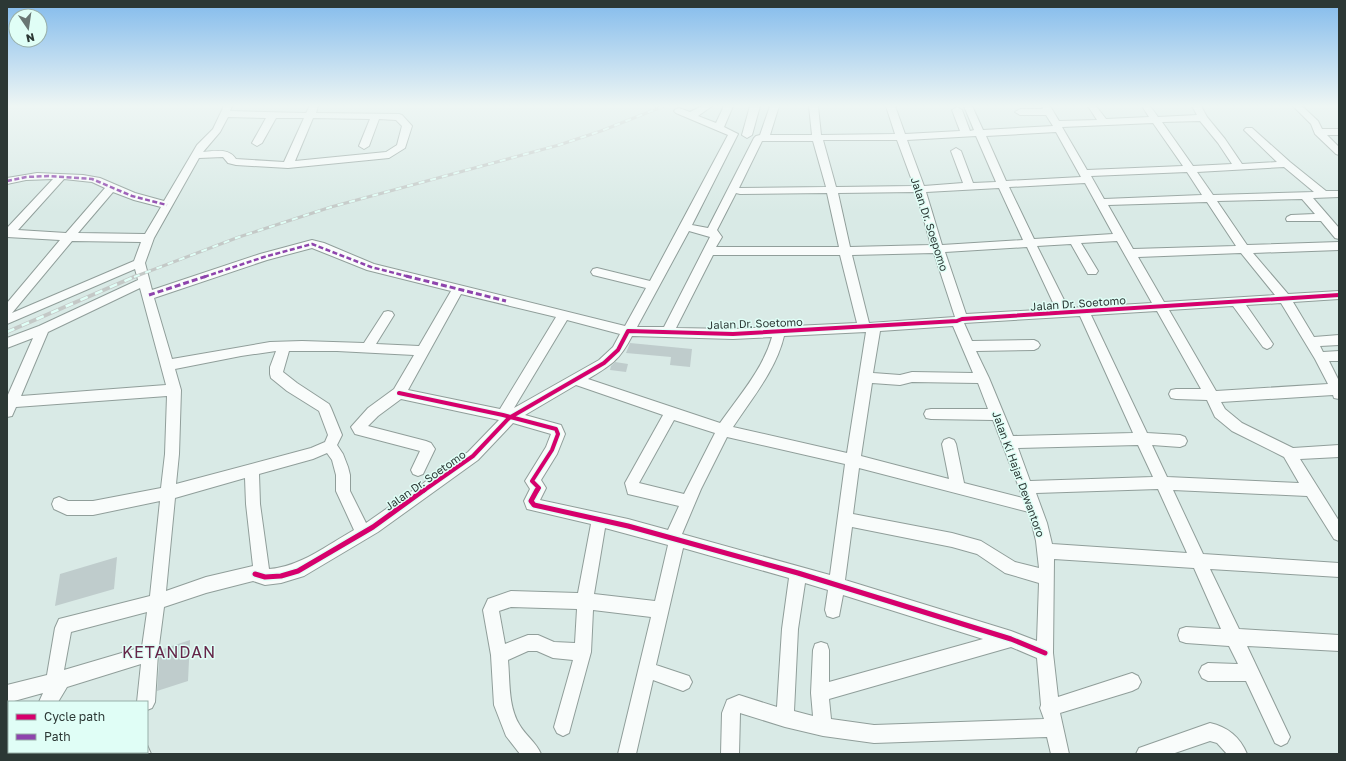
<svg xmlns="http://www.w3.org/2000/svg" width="1346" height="761" viewBox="0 0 1346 761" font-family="'Golos Text',sans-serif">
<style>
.building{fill:#bfcccc}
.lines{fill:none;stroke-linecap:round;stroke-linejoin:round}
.minor-casing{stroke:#909e9a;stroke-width:2}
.minor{fill:#f9fcfb;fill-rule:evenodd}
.rail-far1-casing{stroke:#c4c9c7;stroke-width:3}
.rail-casing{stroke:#c4c9c7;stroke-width:4}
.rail-far1{stroke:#e0fef6;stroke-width:2;stroke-dasharray:6;stroke-linecap:butt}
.rail{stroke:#e0fef6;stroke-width:2.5;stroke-dasharray:8;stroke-linecap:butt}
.quiet-far1{stroke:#8e44ad;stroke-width:2.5;stroke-dasharray:5 2.5;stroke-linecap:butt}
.quiet{stroke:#8e44ad;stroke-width:3;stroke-dasharray:6 3;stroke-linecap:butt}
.cycleway-far1-casing{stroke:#e0fef6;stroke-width:6}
.cycleway-casing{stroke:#e0fef6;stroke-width:8}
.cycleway-far1{stroke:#d6006c;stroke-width:4}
.cycleway{stroke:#d6006c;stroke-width:5}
.labels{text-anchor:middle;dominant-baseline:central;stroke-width:3;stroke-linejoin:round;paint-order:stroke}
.street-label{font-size:11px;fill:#2c3835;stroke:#e0fef6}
.near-quarter-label{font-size:16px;letter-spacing:1px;fill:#652649;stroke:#e0fef6}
</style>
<rect width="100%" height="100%" fill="#d9eae6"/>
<path class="building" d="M630,343l62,6 -2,18 -20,-2 1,-8 -45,-4z
M615,362l13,2 -2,8 -16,-2 1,-4z
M117,557l-3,32 -59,17 5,-32z
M190,640l-2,41 -31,10 3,-41z"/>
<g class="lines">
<defs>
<path id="minor" d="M224,106h8l-2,5 76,2 4,-7h8l-2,7 83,1 3,1 10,11 -7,22 -16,10 -101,10 -52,-3 -8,-2 -5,-6 -24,1 -45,80 -9,25 7,27 108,-36 52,-14 12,3 50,21 251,62 21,-38 -53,-13 -2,-3 2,-3 4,-1 53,13 78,-146 -52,-22 -2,-2 2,-2 3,-1 11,4 12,-6h10l-14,10 18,7 8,-17h9l-9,21 14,7 -46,91 16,3 46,-90 2,-2 4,-1 10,-29h9l-9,29h42l-3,-29h9l3,29 74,-1 -9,-28h9l10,28 55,-3 -8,-21 5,-3 5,3 8,21 4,-1 -10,-24h8l11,24 70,-4 -7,-11h-26l-5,-3 5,-3h23l-1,-3h8l9,15 38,-1 -9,-14h8l10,13 43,-2 -7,-11h8l8,11 39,-2 -5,-9h9l6,11 18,22 17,25 35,-2 -33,-32 2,-2h6l38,34 36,29h13v6l-26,1 26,30v11l-4,-1 -14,-17h-34l-1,-2 1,-2 4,-2 24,-1 -13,-15 -85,2 30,44 92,-3v8l-86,3 35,41 51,-3v8l-46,3 21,35 25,-2v10l-19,1 3,6 16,-1v10h-10l10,20v18l-5,-1 -1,-3 -112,7 4,7 17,14 51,25 46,-3v12l-39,2 39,62v20l-5,-2 -27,-43 -134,-6 30,64 136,9v14l-129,-8 29,60 100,6v16l-92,-5 43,91 -3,6 -6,3 -6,-3 -29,-62h-38l-6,-3 -3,-6 3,-6 6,-3 30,1 -9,-18 -43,-3 -6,-2 -2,-6 2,-6 6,-2 35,2 -27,-61 -140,-9 -1,94 5,44 74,-24 6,3 3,6 -3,6 -6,3 -72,22 9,41h-18l-4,-17 -173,6 -51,-7 -38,-9 -45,-14 -1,41h-18l1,-41 5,-13 12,-5 38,12 5,-78 7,-51 -106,-30 -27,117 33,11 3,6 -3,6 -6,3 -30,-11 -17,74h-18l33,-137 -58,-7 -2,42 -22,81 -6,3 -6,-3 -3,-6 19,-67 -20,-2 -16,-7h-9l-20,9c2,21 0,45 11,64 6,11 17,18 22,30h-21l-14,-18 -12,-31 -3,-50 -8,-45 5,-11 23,-8 67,2 13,-69 -64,-15 -3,-8 6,-12 -5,-8 21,-34 5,-13 -38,-11 -35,37 -100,72 -74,44 -23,7 -16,2 -12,-4 -47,12 -42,14 -6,46 -3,49 -3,6 -5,2v-8h-10l4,-38 -74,23 -9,15h-19l4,-9 -36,10v-18l40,-10 8,-47 4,-9 91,-23 10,-95 -67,14h-26l-13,-6 -2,-5 2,-5 5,-2 9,4h25l68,-13 4,-34 2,-58 -151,11 -4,9 -5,1v-20l26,-59 -26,10v-10l32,-12 99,-46 -3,-11 -128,55v-21l53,-63 -53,-3v-9l46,-49 -27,1 -19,4v-6l30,-5 46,2 17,3 35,15 29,8 33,-56 16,-16zM228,117l38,1 -14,25 5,3 5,-3 14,-25h28l-20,44 -48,-3c-7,-11 -22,-8 -33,-7l17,-20zM313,118l57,1 -11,27 5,3 5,-3 10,-27 17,1 6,6 -5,19 -11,7 -91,9zM1200,121l18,22 14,21 -39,2 -31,-44zM1153,123l30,43 -96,4 -25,-43zM1056,132l25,45 -75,4 -20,-45zM976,136l20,46 -23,1 -12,-32 -5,-3 -5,3 12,32 -39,3 -17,-46zM823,140h74l17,46 -78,1zM762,141h51l13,46 -87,1zM1284,167l30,25 -101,3 -16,-23zM1187,172l15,23 -98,4 -13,-23zM64,179l28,3 13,6 -39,45 -48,-3zM1085,183l28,51 -79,5 -25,-52zM999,188l24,52 -81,5 -16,-53zM113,192l21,8 27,7 -16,27 -67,-1zM916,192l15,53 -81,2 -12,-54zM736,193l4,1 87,-1 12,54h-123l6,-10 -5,-7zM1207,202l29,44 -103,3 -25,-44zM689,231l21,6 -46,90h-27zM72,241l69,1 -7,19 -122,52zM1117,241l35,62 -84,5 -31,-62 34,-2 17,30h8l2,-3 -17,-28zM1027,247l29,62 -90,5 -21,-62zM312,248l55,22 84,21 -32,55 -43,-2 18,-29 -2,-3 -4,-1 -4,1 -20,31 -62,-2 -32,1 -98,17 -18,-61 113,-38zM934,253l21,64 -86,6 -17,-68zM1241,253l34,42 -111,7 -26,-45zM713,255h127l17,68 -124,6 -57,-1zM140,288l26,97 -145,11 27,-64zM461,294l95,23 -56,92 -92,-19zM1281,303l34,56 13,25 -112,7 -47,-81 64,-4 30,41 4,2 4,-2 2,-3 -27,-39zM1157,311l44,78h-25l-5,1 -2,4 2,4 5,1 31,1 8,17 17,14 52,26 15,26 -132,-6 -15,-32 28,2 5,-2 2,-4 -2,-4 -5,-2 -33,-2 -56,-118zM1080,316l53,117 -120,3 -24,-58 -13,-27 58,-1 4,-2 2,-3 -2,-3 -4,-2 -62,1 -8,-18zM567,320l53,14 -7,13 -14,13 -85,48zM953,326l20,47 -61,-1 -12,3 -27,-2 7,-42zM866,332l-19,121 -114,-26c19,-29 43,-57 51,-91zM632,336l101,3 39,-2c-9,32 -33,59 -52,86l-132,-44c23,-14 31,-18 44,-43zM276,351l-6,16v7l1,4 16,13 32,20 9,24 -3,7 -14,6 -135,36 3,-30 2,-64 -6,-21 66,-13zM289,351h48l77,4 -20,34 -26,19 -17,19 4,7 65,17 -9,19 2,4 5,2 5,-2 12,-25 -4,-6 -5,-2 -58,-15 10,-10 23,-17 98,21 -31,32 -102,71 -16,-32v-16l-2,-8 -5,-13 -6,-9 5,-10 -11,-27 -2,-4 -32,-21 -14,-11zM912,382l66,1 10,26h-57l-5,1 -2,4 2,4 5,1 62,1 30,78 -59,-15 -8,-39 -2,-4 -5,-2 -5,2 -2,4 7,35 -88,-23 11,-73 28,2zM576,385l87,30 -38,68 3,11 51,12 -11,24 -40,-11 -88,-19 6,-12 -5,-8 16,-26 8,-20 -4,-9 -36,-10zM674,420l41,13 -31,61 -45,-11zM727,437l118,27 -15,111 -148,-41 19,-45zM1138,445l15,32 -123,4 -12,-33zM327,453l5,7 4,15v16l18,39c-27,15 -54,37 -85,39l-9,-65 -1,-30 54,-15zM859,468l170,44 7,29 3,27 -24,-6 -34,-21 -29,-8 -99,-19zM245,478l1,26 7,62 -47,11 -40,14 9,-93zM1158,489l29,64 -135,-9 -5,-21 -11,-30zM852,527l100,20 25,7 28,19 34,10 -2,58 -26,-10 -166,-51zM605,528l63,17 -13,56 -61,-7zM805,583l23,7 -3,20 2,6 6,2 6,-2 4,-21 140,44 -154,43v-32l-2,-6 -6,-2 -6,2 -2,6 -2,43 2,23 -19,-5 4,-82zM511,607l66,2 -2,34 -21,-1 -16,-7h-10l-23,9 -6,-33zM147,612l-5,35 -78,23 7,-38zM1011,647l26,11 4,47 -1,3 4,11 -170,6 -43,-6 -2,-20z
M750,106h10l-8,29 -5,3 -5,-3z
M1293,106h9l16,15 4,8h17v6h-12l12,12v8l-3,-1 -21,-20 -4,-10z
M1210,723c18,4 30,14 37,31h-20l-10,-11 -7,-2 -38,13h-36l3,-6z
M147,745l4,9h-18v-2h14z
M9,749v3h17l-1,2h-18z"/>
</defs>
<use href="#minor" class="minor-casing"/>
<use href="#minor" class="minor"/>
<defs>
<path id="rail-far1" d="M134,277l105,-40 92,-30 228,-62 42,-14 63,-25"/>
<path id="rail" d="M7,332l129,-56"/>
</defs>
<use href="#rail-far1" class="rail-far1-casing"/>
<use href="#rail" class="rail-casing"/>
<use href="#rail-far1" class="rail-far1"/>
<use href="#rail" class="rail"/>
<path class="quiet-far1" d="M7,181l19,-4 23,-1 43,3 40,17 35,9
M204,277l60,-20 48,-13 59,23 39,10"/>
<path class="quiet" d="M406,276l100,25
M149,295l58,-19"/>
<defs>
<path id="cycleway-far1" d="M399,393l104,22 53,14 2,5 -6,16 -20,31 7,7 -2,3
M423,491l50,-35 36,-38 95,-55 14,-13 10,-19 105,3 224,-13 5,-2 377,-24"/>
<path id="cycleway" d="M537,490l-6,11 3,4 94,21 170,47 213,66 34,14
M255,574l10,3 16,-1 17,-5 75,-44 51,-37"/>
</defs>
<use href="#cycleway-far1" class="cycleway-far1-casing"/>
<use href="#cycleway" class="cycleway-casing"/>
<use href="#cycleway-far1" class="cycleway-far1"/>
<use href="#cycleway" class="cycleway"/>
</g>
<linearGradient id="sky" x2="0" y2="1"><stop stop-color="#83bbec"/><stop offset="0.5" stop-color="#eef6f4"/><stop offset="1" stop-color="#eef6f4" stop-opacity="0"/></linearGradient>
<rect width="1346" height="212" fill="url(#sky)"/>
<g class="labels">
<g class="street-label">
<text transform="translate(930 224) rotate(72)">Jalan Dr. Soepomo</text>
<text transform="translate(1078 303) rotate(-4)">Jalan Dr. Soetomo</text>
<text transform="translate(755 323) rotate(-2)">Jalan Dr. Soetomo</text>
<text transform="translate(1019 474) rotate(70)">Jalan Ki Hajar Dewantoro</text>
<text transform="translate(425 480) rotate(-35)">Jalan Dr. Soetomo</text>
</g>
<g class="near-quarter-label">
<text x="169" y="652">KETANDAN</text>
</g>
</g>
<rect width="1346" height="761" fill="none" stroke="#2c3835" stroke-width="16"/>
<rect x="8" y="701" width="140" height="52" fill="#e0fef6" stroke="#98afa9"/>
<rect x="16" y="714" width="20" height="6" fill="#d6006c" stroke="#98afa9"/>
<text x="44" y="721" font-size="12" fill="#2c3835">Cycle path</text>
<rect x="16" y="734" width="20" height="6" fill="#8e44ad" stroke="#98afa9"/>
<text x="44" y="741" font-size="12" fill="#2c3835">Path</text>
<g transform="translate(28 28) rotate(167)"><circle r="19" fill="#e0fef6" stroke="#98afa9"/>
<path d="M0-3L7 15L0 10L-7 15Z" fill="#697673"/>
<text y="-6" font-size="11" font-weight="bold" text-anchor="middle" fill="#2c3835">N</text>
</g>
</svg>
